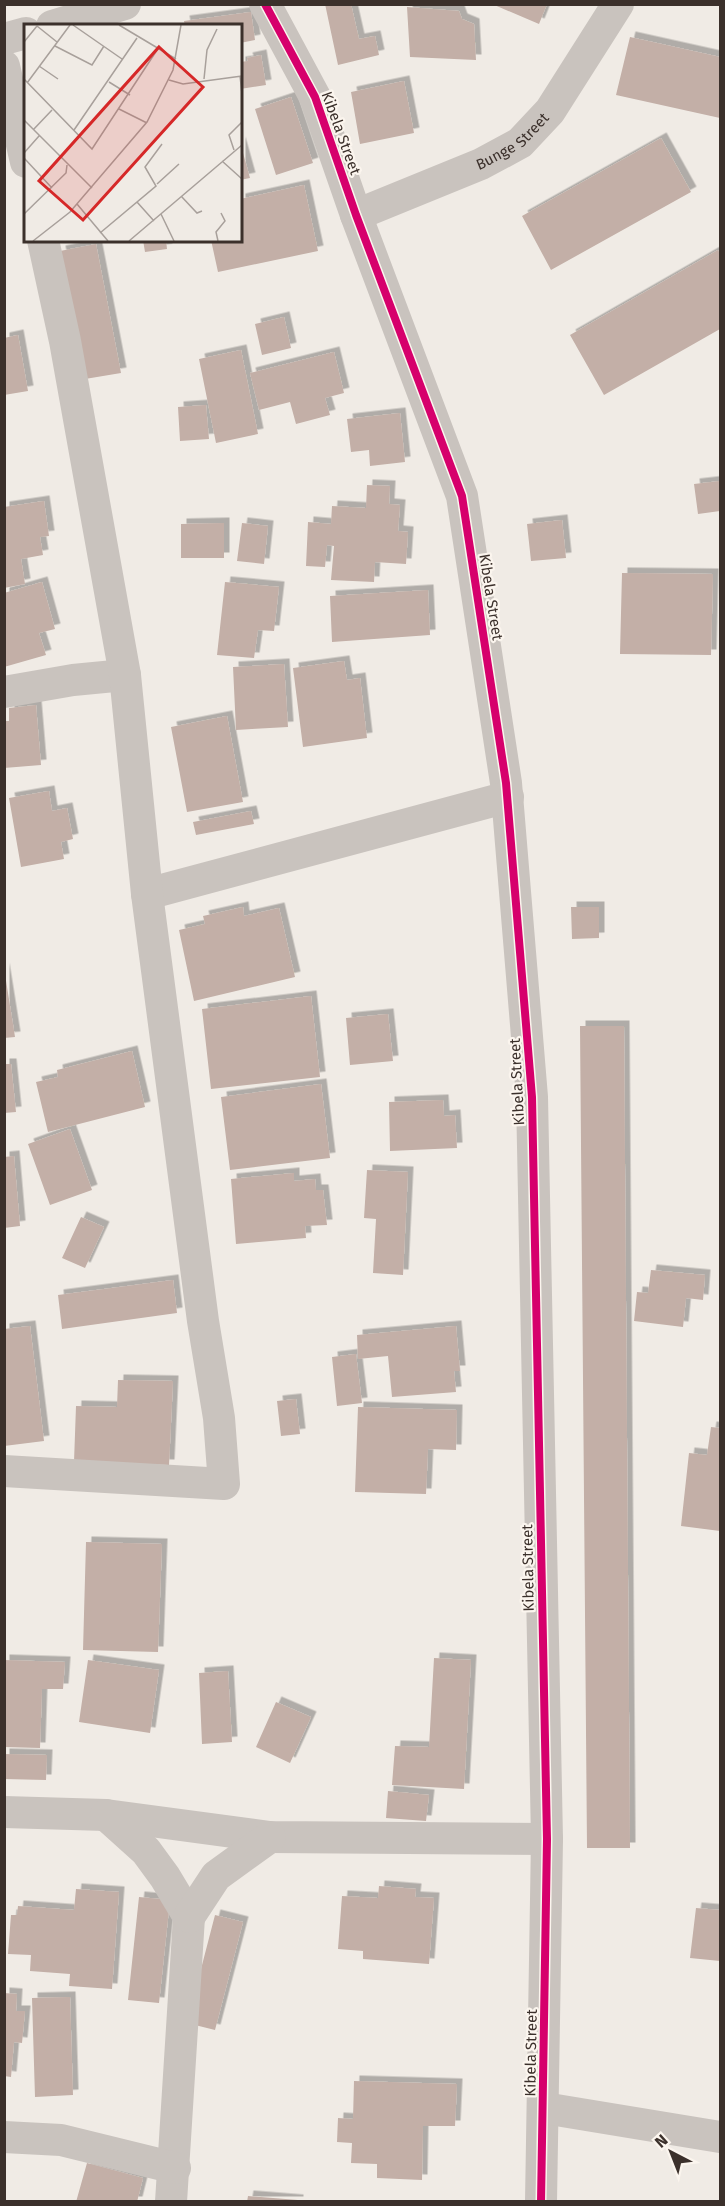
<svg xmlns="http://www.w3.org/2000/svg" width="725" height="2206" viewBox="0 0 725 2206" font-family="'Fira Sans',sans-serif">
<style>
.building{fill:#c3afa7;filter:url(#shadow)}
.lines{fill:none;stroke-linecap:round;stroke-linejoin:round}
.street{stroke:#c9c3be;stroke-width:32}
.cycleway-casing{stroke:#fbf5ee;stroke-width:11}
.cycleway{stroke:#d6006c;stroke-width:8}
.labels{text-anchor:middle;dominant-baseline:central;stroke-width:4.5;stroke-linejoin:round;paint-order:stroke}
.street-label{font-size:15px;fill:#3b302b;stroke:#fbf5ee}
.inset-road{fill:none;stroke:#a8a09b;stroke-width:1.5}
.view{fill:#d62828;fill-opacity:0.15;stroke:#d62828;stroke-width:3}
.inset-edge{fill:none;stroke:#3b302b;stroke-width:3}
</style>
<defs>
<filter id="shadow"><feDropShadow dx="5.5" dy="-5.5" stdDeviation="0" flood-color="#0004"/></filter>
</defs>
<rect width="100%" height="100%" fill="#f0ebe5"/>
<path class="building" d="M325,4h26l8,35 16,-3 4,19 -41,10z
M492,4h55l-8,20z
M407,7l52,4 3,8 12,5 2,36 -66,-3z
M251,12l4,28 -15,3v-17h-55l-1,-5z
M630,37l90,20v61l-104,-23z
M261,55l5,30 -26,4v-27l8,-1 -1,-3z
M404,81l10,52 -54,11 -9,-52z
M291,97l22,66 -37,12 -21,-66z
M661,138l30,54 -140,78 -29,-54z
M240,142l10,36 -10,2z
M304,185l14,66 -100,21 -7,-32h29v-41z
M143,240h23l1,9 -22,3z
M96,244l25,129 -36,6 -25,-128z
M718,250l2,4v75l-116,66 -34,-60z
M284,317l7,31 -29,7 -7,-31z
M18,335l10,56 -24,4v-57z
M241,350l17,84 -42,9 -17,-84z
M334,352l10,41 -19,5 5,17 -34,9 -6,-22 -31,8 -9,-37z
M206,405l3,34 -29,2 -2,-34z
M400,413l5,49 -35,4 -1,-16 -18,2 -4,-33z
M720,481v30l-22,3 -4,-30z
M367,485l23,1 -1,18 11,1 -2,26 10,1 -2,32 -31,-2 -1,20 -43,-2 3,-34 -7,-1 -2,22 -19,-1 2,-44 23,2 1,-18 34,2z
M44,501l5,35 -9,1 3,18 -22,4 4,25 -21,4v-81z
M562,520l4,38 -35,3 -4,-37z
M224,523v35h-43v-34z
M242,523l26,3 -4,38 -27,-3z
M622,573l91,1 -2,81 -91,-1z
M42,582l13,47 -16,4 7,22 -42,12v-74z
M225,582l54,5 -5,44 -16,-1 -4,28 -37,-3z
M428,590l2,45 -98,7 -2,-46z
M344,661l3,19 13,-2 7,60 -64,9 -10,-79z
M284,664l4,63 -52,3 -3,-63z
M36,705l5,60 -37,3v-47h5v-13z
M227,716l16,86 -56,10 -16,-85z
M49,791l3,20 15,-3 6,31 -12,3 3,17 -43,8 -12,-69z
M251,811l3,13 -58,11 -3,-13z
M243,907l1,9 35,-8 16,69 -101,24 -15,-71 26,-6 -2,-8z
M571,907h28v31l-27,1z
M4,968l11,69 -11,1z
M311,996l9,81 -109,12 -9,-80z
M388,1014l5,47 -43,4 -4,-47z
M580,1026h44l6,822h-43z
M132,1051l13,56 -97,25 -12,-50 22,-5 -1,-7z
M4,1064h7l5,48 -12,1z
M321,1084l9,74 -100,12 -9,-73z
M443,1100l1,16 11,-1 2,33 -67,3 -1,-49z
M70,1129l22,61 -42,15 -22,-61z
M14,1156l6,70 -16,2v-71z
M367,1170l41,2 -5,103 -30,-2 3,-54 -12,-1z
M294,1173v8l21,-2 1,11h7l4,35 -22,1 1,12 -70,6 -5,-65z
M81,1217l23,10 -19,41 -23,-10z
M651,1270l54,5 -2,25 -17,-2 -3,29 -49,-6 3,-29 11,1z
M173,1280l4,33 -115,16 -4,-34z
M30,1326l14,115 -40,5v-117z
M456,1326l4,45h-6l2,21 -64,5 -4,-41 -30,3 -1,-24z
M356,1354l6,49 -25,3 -5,-49z
M118,1380l55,1 -4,84 -95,-3 2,-56 41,1z
M296,1399l4,35 -19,2 -4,-35z
M358,1407l99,3 -1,40 -28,-1 -2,45 -71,-2z
M711,1427l9,1v103l-39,-5 8,-73 18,2z
M86,1542l76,2 -4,108 -75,-2z
M434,1658l37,2 -7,129 -72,-4 3,-39 34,1z
M4,1660l61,2 -2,27h-21l-2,59 -36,-1z
M88,1660l71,10 -9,63 -71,-11z
M228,1671l4,71 -30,2 -3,-71z
M276,1702l35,15 -21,46 -34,-16z
M4,1754l43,1 -1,25 -42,-1z
M388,1791l41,4 -3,26 -40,-3z
M379,1886l37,3 -1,8 19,1 -5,66 -66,-5v-8l-25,-2 4,-53 36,2z
M76,1889l43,3 -7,97 -43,-3 1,-12 -40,-3 1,-16 -23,-1 3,-39h6l1,-9 56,4z
M139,1897l31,3 -11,103 -31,-3z
M696,1908l24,2v51l-30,-3z
M215,1915l28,7 -28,108 -28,-7z
M4,1993l13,1 -1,17h9l-3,32 -8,-1 -3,35 -7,-1z
M70,1997l3,98 -38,2 -3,-99z
M354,2081l103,3 -2,42h-32l-1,54 -45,-2v-14l-26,-1 1,-20 -15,-1 1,-24 15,1z
M87,2163l56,15 -6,24h-61z
M248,2196l50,4v2h-51z"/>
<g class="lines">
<g class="street">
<path d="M265,4l50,93 41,118 106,281 44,287 26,314 15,742 -6,363"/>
<path d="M52,26l73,-22"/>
<path d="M4,39l22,-6"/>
<path d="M4,66l22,96"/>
<path id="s1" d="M356,215l125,-51 39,-21 30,-32 68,-107"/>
<path d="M4,692l69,-12 52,-5"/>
<path d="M147,894l361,-97"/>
<path d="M4,1471l220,13 -5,-66 -16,-97 -56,-427 -22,-219 -60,-334 -22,-101"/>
<path d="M4,1812l102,3 164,22 277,2"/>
<path d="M106,1815l40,36 19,26 24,40 -18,285"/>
<path d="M189,1917l27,-41 54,-39"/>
<path d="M544,2108l176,29"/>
<path d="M4,2137l57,3 114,28"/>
</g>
<defs>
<path id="cycleway" d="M265,4l50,93 41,118 106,281 44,287 26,314 15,742 -6,363"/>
</defs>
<use href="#cycleway" class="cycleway-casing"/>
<use href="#cycleway" class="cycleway"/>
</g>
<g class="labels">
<g class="street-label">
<text transform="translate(341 133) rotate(70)">Kibela Street</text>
<text stroke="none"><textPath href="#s1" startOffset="174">Bunge Street</textPath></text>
<text transform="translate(491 597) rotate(81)">Kibela Street</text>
<text transform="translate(517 1082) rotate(-93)">Kibela Street</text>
<text transform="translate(528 1568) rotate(-91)">Kibela Street</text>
<text transform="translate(531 2053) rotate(-89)">Kibela Street</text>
</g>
</g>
<g transform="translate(24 24)">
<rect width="218" height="218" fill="#f0ebe5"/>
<path class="inset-road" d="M49,1l49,34M95,1l57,34M13,2l20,16M0,18l13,-16M31,22l37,19 12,-19M15,42l19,13M216,52l2,18M0,55l68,70 65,-99M180,55l3,-29 10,-21M145,56l14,4 59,-8M85,58l21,13M3,59l43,-58M95,85l28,14M0,96l68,68M9,106l19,-20M50,106l63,-92M210,126l-5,-15 13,-13M0,129l15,-17M0,134l28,30M198,137l20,18M133,160l22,-20M157,172l16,17 5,-2M113,178l17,19M53,180l31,37M0,190l42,-41 1,-8M137,190l13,27M76,209l56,-47 -11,-19 17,-23M9,217l37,-29 77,-90 26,-52 8,-45M105,217l113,-96M194,217l-2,-9 9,-11 -4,-8"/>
<path class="view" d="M135,23l44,40 -120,133 -44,-39z"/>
<rect width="218" height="218" class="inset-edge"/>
</g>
<rect width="725" height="2206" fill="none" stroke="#3b302b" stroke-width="12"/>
<g transform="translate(671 2152) rotate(318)" stroke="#fbf5ee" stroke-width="4.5" paint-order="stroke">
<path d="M0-4.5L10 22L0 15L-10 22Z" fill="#3b302b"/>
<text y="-9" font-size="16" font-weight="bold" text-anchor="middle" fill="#3b302b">N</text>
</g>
</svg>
